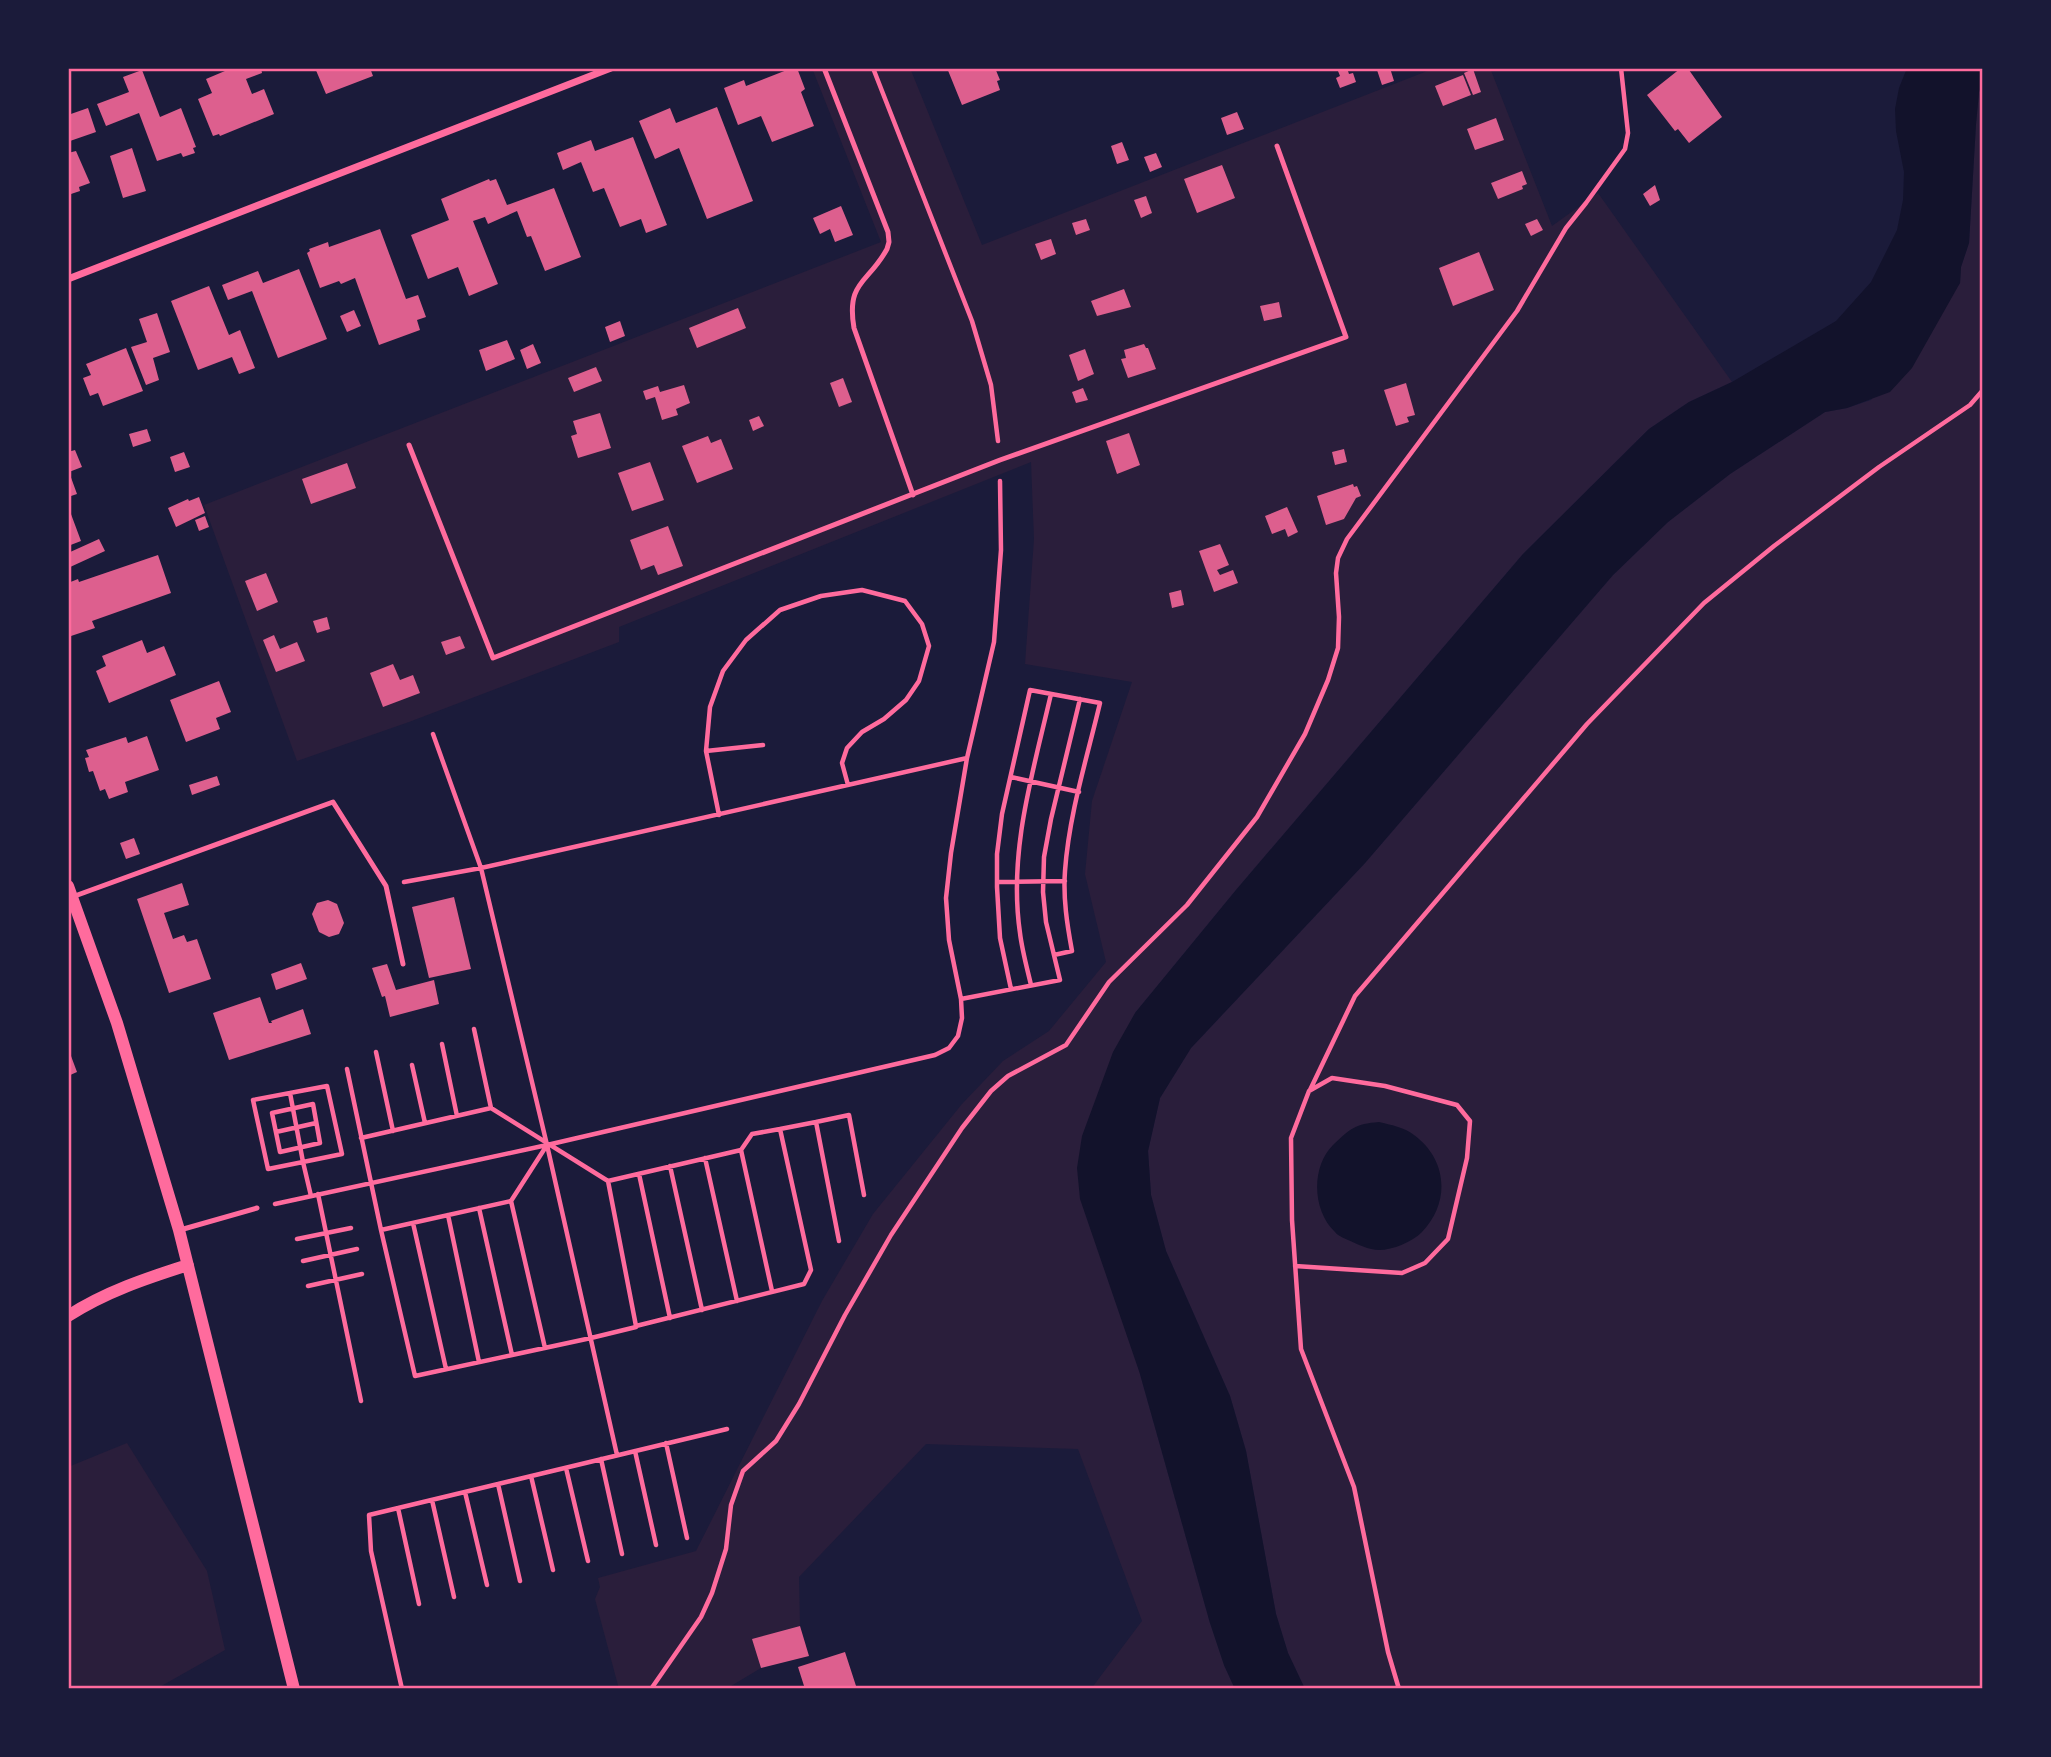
<svg xmlns="http://www.w3.org/2000/svg" width="2051" height="1757" viewBox="0 0 2051 1757" font-family="Jost,sans-serif">
<style>
.green{fill:#2a1e3b}
.water{fill:#12122b}
.building{fill:#dd5f8e}
.lines{fill:none;stroke-linecap:round;stroke-linejoin:round}
.path{stroke:#ff6b9d;stroke-width:4.5}
.service{stroke:#ff6b9d;stroke-width:5}
.minor{stroke:#ff6b9d;stroke-width:7}
.tertiary{stroke:#ff6b9d;stroke-width:12}
.neatline{fill:none;stroke:#ff6b9d;stroke-width:2.5}
</style>
<rect width="100%" height="100%" fill="#1b1b3a"/>
<path class="green" d="M812,68h98l72,177 453,-177h55l62,158 46,-33 134,189 -43,20 -40,27 -126,125 -287,336 -101,123 5,361 70,249 14,42 11,24h-144l51,-68 -64,-172 -152,-5 -127,133 1,49 -47,13 8,29 -35,21h-107l-24,-90 5,-12 -2,-9 98,-27 126,-250 51,-87 89,-110 41,-43 46,-30 57,-69 -21,-88 7,-73 40,-119 -107,-18 9,-125 -3,-77 -412,165v15l-210,80 -112,39 -93,-256 677,-263z
M1983,81v1608h-678l-17,-36 -12,-39 -30,-163 -16,-55 -64,-145 -15,-56 -3,-44 12,-53 31,-50 174,-185 248,-288 55,-53 62,-48 95,-62 22,-4 24,-8 89,-117 1,-16 8,-24 7,-119 3,-32z
M127,1443l80,128 18,79 -69,39h-88v-222z"/>
<path class="water" d="M1907,68h76v13l-4,11 -3,32 -7,119 -8,24 -1,16 -48,85 -22,24 -43,16 -22,4 -95,62 -62,48 -55,53 -248,288 -174,185 -31,50 -12,53 3,44 15,56 64,145 16,55 30,163 12,39 17,36h-70l-11,-24 -14,-42 -70,-249 -60,-175 -3,-31 5,-32 31,-84 22,-39 101,-123 287,-336 126,-125 40,-27 43,-20 104,-61 35,-39 26,-52 6,-30 1,-28 -8,-41 -1,-22 4,-21z
M1379,1122c12,3 25,5 35,13 33,24 37,67 8,97 -10,10 -29,18 -43,18 -10,0 -22,-6 -31,-10 -4,-2 -10,-4 -13,-8 -23,-22 -24,-65 -2,-87 18,-17 22,-21 46,-23z"/>
<path class="building" d="M232,68h29l1,5 -16,6 6,15 12,-5 10,25 -54,22 -1,-2 -6,2 -15,-37 14,-6 -6,-14z
M315,68h55l3,8 -47,18z
M792,68h5l8,21 -4,3 13,34 -42,16 -11,-26 -23,9 -14,-37 20,-8 2,6z
M947,68h48l5,12 -3,1 3,9 -38,15z
M1347,68l2,6 4,-1 3,9 -16,6 -4,-10 4,-2 -2,-5z
M1382,68h8l4,13 -12,4 -5,-15z
M1681,68h10l-2,2 33,47 -33,26 -11,-14 -3,2 -28,-36z
M1473,69l8,23 -8,3 -9,-22z
M142,70l18,47 21,-9 15,39 -3,1 2,5 -12,4 -2,-4 -24,8 -18,-48 -33,13 -9,-22 32,-12 -6,-15z
M1463,75l8,20 -28,11 -8,-20z
M717,107l36,94 -46,18 -28,-71 -24,11 -16,-38 31,-13 6,15z
M88,108l8,24 -26,9 -2,-26z
M1237,112l7,17 -17,6 -6,-17z
M1496,118l8,22 -29,10 -8,-21z
M633,137l34,88 -21,8 -5,-14 -21,8 -16,-39 -11,4 -12,-30 -18,8 -6,-17 34,-13 4,11z
M1122,142l7,18 -12,4 -6,-18z
M132,148l14,43 -23,7 -13,-42z
M76,151l14,32 -11,4 1,4 -12,4v-42z
M1156,153l6,14 -12,5 -6,-15z
M1222,165l13,33 -38,15 -13,-34z
M1522,171l5,13 -5,2 1,3 -25,10 -7,-16z
M489,179l1,2 6,-2 11,26 47,-17 27,69 -36,14 -14,-35 -4,1 -10,-26 -29,13 -3,-7 -12,4 25,63 -29,12 -11,-29 -30,12 -17,-44 38,-15 -8,-21z
M1655,185l5,15 -10,6 -7,-12z
M1146,196l6,17 -11,5 -7,-18z
M841,206l12,29 -18,7 -5,-13 -10,5 -7,-16z
M1086,219l4,11 -14,5 -4,-12z
M1537,219l6,11 -12,6 -6,-12z
M380,229l26,70 12,-4 8,22 -9,3 3,10 -41,15 -24,-67 -14,6 -2,-3 -19,7 -13,-35 3,-2 -1,-2 19,-7 1,5z
M1051,239l5,15 -15,6 -6,-16z
M1479,252l15,38 -41,16 -14,-38z
M299,269l28,70 -49,19 -26,-67 -24,9 -6,-15 36,-14 5,12z
M209,286l20,49 11,-5 15,38 -16,6 -7,-17 -34,13 -27,-69z
M1124,289l7,18 -34,9 -6,-15z
M1279,302l3,15 -18,4 -4,-15z
M738,308l8,20 -49,20 -8,-20z
M354,310l7,16 -14,6 -7,-16z
M157,313l13,39 -17,6 6,22 -13,5 -15,-38 16,-5 -8,-23z
M620,321l5,15 -15,6 -5,-15z
M507,340l8,19 -29,12 -7,-21z
M533,344l8,19 -14,6 -7,-19z
M1144,344l2,4h2l8,21 -28,9 -7,-19 5,-1 -2,-8z
M126,348l17,43 -40,15 -5,-13 -8,3 -7,-18 8,-3 -5,-11z
M1085,349l9,25 -16,7 -9,-26z
M596,367l6,14 -28,11 -6,-14z
M843,378l9,24 -13,5 -9,-24z
M1406,383l9,32 -8,2 2,5 -13,4 -12,-36z
M684,385l6,18 -14,6 2,6 -16,5 -7,-23 -9,3 -3,-9 15,-5 2,6z
M1083,388l5,12 -12,3 -4,-11z
M600,413l11,35 -33,10 -7,-22 6,-2 -4,-13z
M759,416l5,10 -11,5 -4,-11z
M147,429l4,12 -18,6 -4,-13z
M1129,433l11,32 -23,9 -11,-33z
M708,436l3,7 10,-4 12,30 -36,14 -15,-37z
M1344,449l3,13 -12,3 -3,-13z
M75,450l7,17 -13,5 8,22 -9,3v-45z
M184,452l6,15 -15,5 -5,-15z
M650,462l14,38 -32,11 -14,-38z
M347,463l9,25 -45,16 -9,-25z
M1353,484l1,3 3,-1 4,10 -5,2 -12,21 -18,6 -9,-29z
M199,497l6,16 -29,14 -8,-19 20,-9 1,2z
M68,506l13,35 -13,5z
M1287,507l11,25 -10,5 -3,-8 -13,5 -7,-18z
M205,516l4,11 -10,4 -4,-11z
M668,526l15,40 -25,9 -4,-10 -13,5 -11,-30z
M99,539l6,12 -37,17v-15z
M1220,544l9,21 -12,5 3,5 13,-5 5,13 -24,9 -15,-41z
M158,555l13,38 -79,28 3,7 -27,9v-54l10,-4 1,3z
M266,573l12,29 -21,9 -12,-30z
M1181,590l3,15 -12,3 -3,-15z
M327,617l3,12 -13,4 -4,-12z
M274,635l6,14 17,-7 8,19 -29,11 -13,-32z
M460,636l5,12 -19,7 -5,-13z
M142,640l5,13 17,-7 12,29 -67,28 -13,-32 10,-5 -4,-10z
M393,664l7,16 13,-5 7,18 -37,14 -13,-34z
M219,681l12,31 -15,6 4,11 -34,13 -16,-42z
M147,736l12,34 -34,12 3,10 -19,7 -4,-10 -5,2 -7,-20 -4,1 -4,-14 4,-1 -3,-7 40,-13 2,6z
M217,776l3,9 -28,10 -3,-10z
M134,838l6,16 -14,5 -6,-16z
M182,883l7,22 -25,8 9,26 11,-4 3,7 10,-3 14,40 -42,14 -32,-94z
M454,897l17,72 -42,9 -17,-71z
M328,900l9,4 7,19 -5,11 -10,3 -10,-5 -7,-18 5,-11z
M301,963l6,16 -31,11 -5,-16z
M387,964l9,26 38,-10 5,24 -49,13 -5,-21 -3,1 -10,-29z
M260,997l9,26h3l-1,-2 32,-12 8,25 -82,26 -16,-47z
M68,1048l9,24 -9,4z
M800,1626l9,30 -48,12 -9,-29z
M845,1652l12,37h-52l-7,-22z"/>
<g class="lines">
<path class="path" d="M873,68l99,253 19,64 7,56
M433,734l48,134 66,277 70,310
M706,751l57,-6
M1011,777l68,15
M719,815l-13,-64 4,-44 13,-36 23,-31 34,-30 41,-14 41,-6 43,11 17,23 7,22 -10,35 -13,19 -22,19 -22,13 -15,16 -5,15 6,22
M404,882l77,-14 486,-110
M997,882l68,-1
M1031,985c-4,-17 -9,-35 -11,-52 -12,-81 13,-161 31,-239
M1011,989l-11,-51 -3,-51v-33l5,-40 28,-124 70,13c-13,55 -31,111 -35,168 -2,27 2,53 7,80l-18,4
M961,999l99,-19 -14,-58 -3,-30 1,-35 7,-38 29,-120
M474,1029l17,79 117,73 28,145 168,-42 7,-14 -31,-141 -28,5 -11,16 -133,31
M442,1044l15,72
M376,1052l17,79
M412,1065l13,58
M347,1069l34,161
M1310,1090l45,-94 232,-272 117,-121 70,-57 105,-79 91,-62 13,-15
M290,1093l13,69 39,-8 -15,-68 -74,14 15,69 35,-7 8,34
M313,1104l7,39 -40,9 -8,-39z
M816,1122l33,-7 15,80
M780,1129l36,-7 23,119
M276,1132l40,-9
M361,1138l130,-30
M547,1145l-36,56 -130,29 34,146 176,-38 45,-11
M741,1150l31,141
M705,1158l32,143
M670,1166l32,144
M639,1174l31,144
M318,1194l43,207
M511,1201l34,147
M275,1204l272,-59 388,-90 14,-7 9,-12 4,-18 -1,-19 -12,-59 -3,-42 5,-45 16,-95 27,-116 7,-92 -1,-69
M479,1208l33,147
M448,1215l31,147
M413,1223l33,146
M297,1239l54,-11
M303,1261l54,-12
M1295,1266l107,7 23,-10 23,-24 19,-81 3,-37 -13,-16 -72,-19 -53,-8 -23,13 -18,47 1,82 9,129 53,138 34,165 11,37
M308,1286l54,-12
M666,1443l21,95
M635,1451l21,94
M601,1459l21,95
M566,1468l22,93
M531,1476l22,94
M498,1484l22,97
M465,1492l22,93
M432,1500l22,97
M398,1508l21,96
M402,1689l-31,-138 -2,-36 358,-86
M651,1689l50,-72 11,-24 14,-44 5,-44 12,-34 33,-30 23,-37 46,-89 46,-80 71,-107 29,-37 17,-15 58,-31 43,-63 78,-77 70,-88 48,-83 23,-54 10,-32 1,-31 -3,-44 2,-15 9,-19 170,-228 49,-83 20,-25 39,-54 3,-16 -7,-65"/>
<path class="service" d="M824,68l64,164 1,10 -2,7c-19,35 -41,32 -33,79l59,167
M409,445l84,213 507,-198 346,-123 -69,-191
M72,897l261,-95 53,84 17,78
M180,1230l77,-22"/>
<path class="minor" d="M68,279l543,-211"/>
<path class="tertiary" d="M68,886l49,137 62,207 115,459
M68,1316c37,-24 79,-38 120,-51"/>
</g>
<rect width="2051" height="1757" fill="none" stroke="#1b1b3a" stroke-width="140"/>
<rect x="70" y="70" width="1911" height="1617" class="neatline"/>
</svg>
